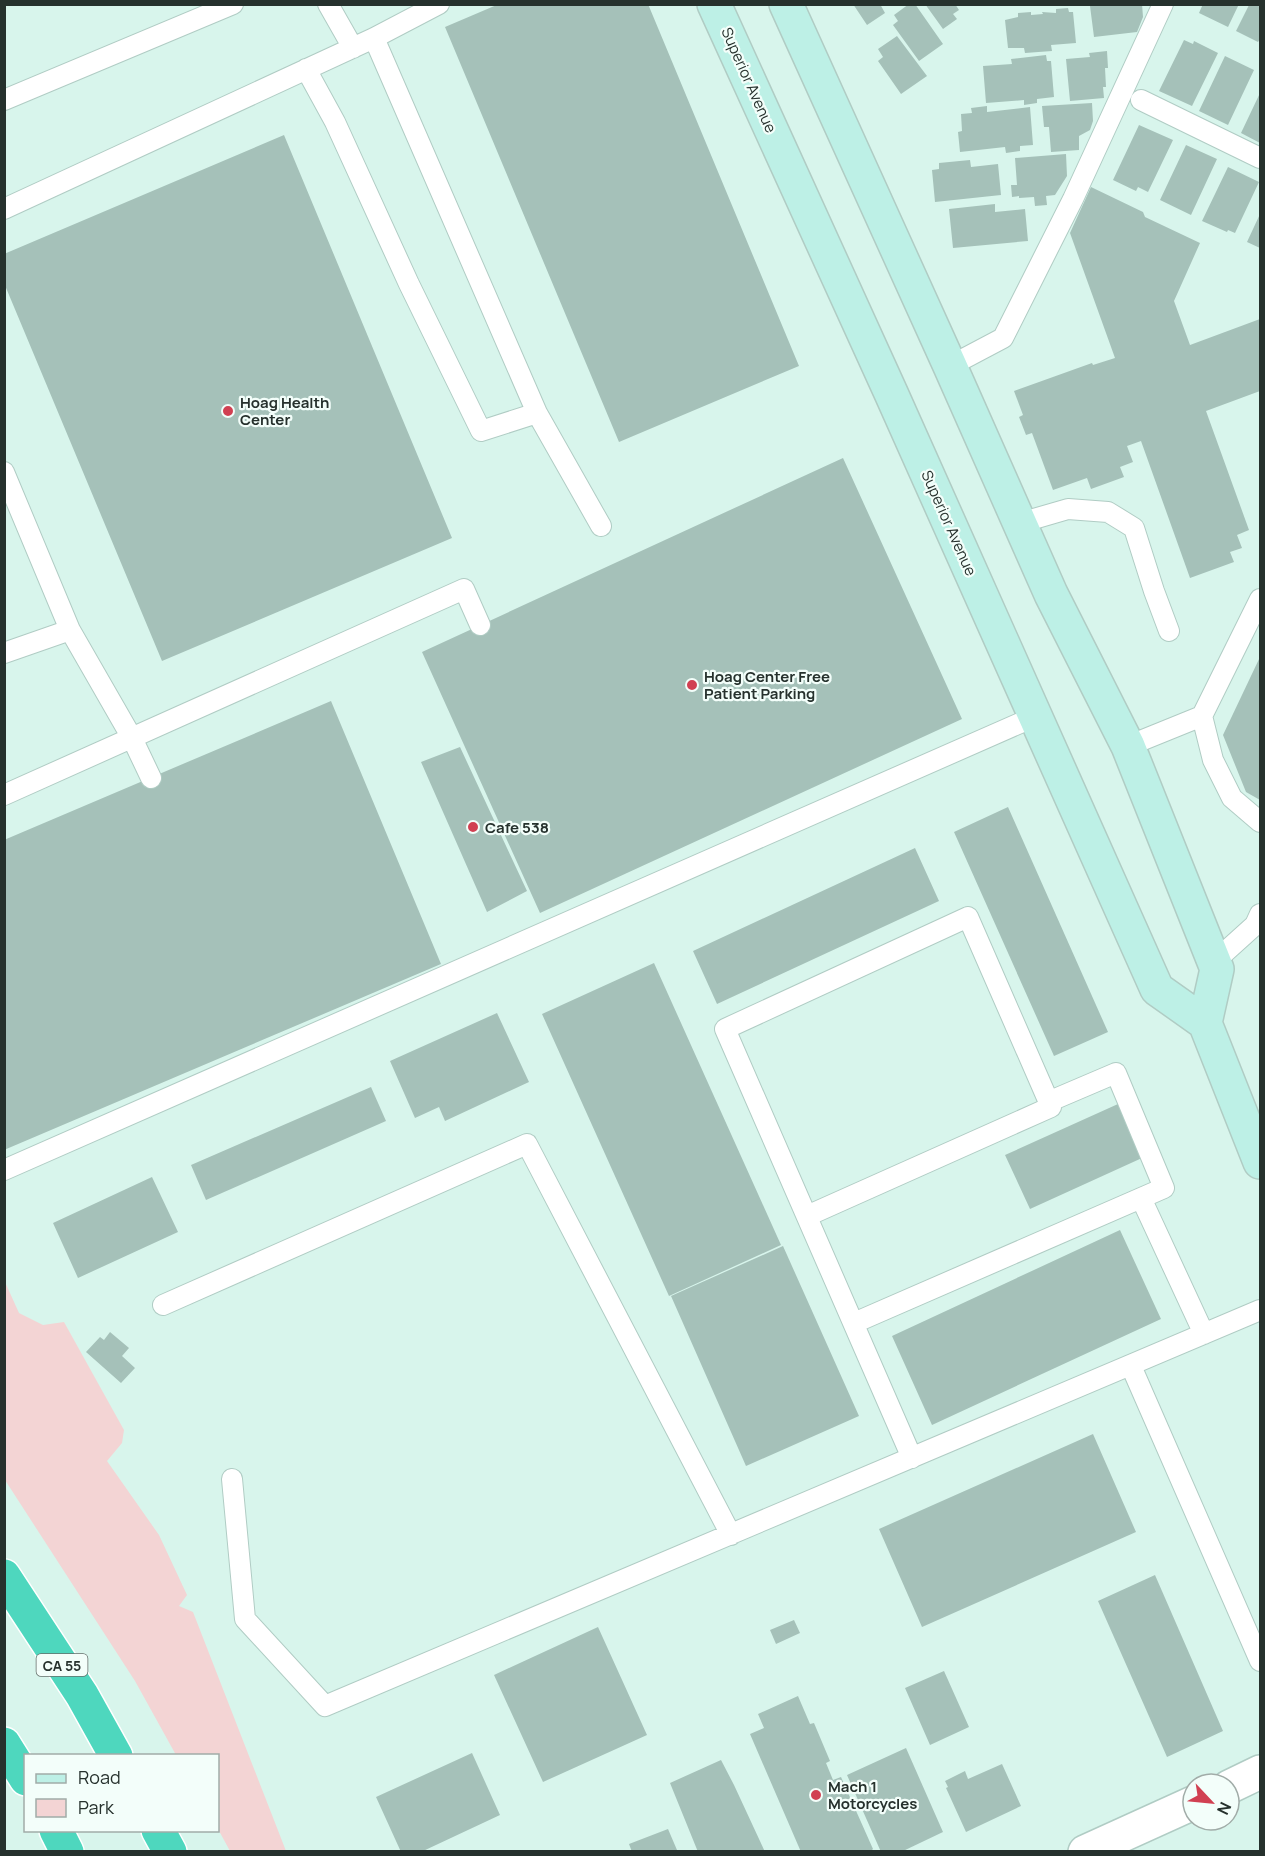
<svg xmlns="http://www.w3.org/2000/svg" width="1265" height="1856" viewBox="0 0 1265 1856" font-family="Manrope,sans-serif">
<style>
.green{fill:#f3d4d4}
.building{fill:#a5c1b9}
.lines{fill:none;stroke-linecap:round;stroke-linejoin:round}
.service-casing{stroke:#b0ccc4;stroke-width:22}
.tertiary-casing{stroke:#b0ccc4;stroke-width:36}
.secondary-casing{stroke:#b0ccc4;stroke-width:36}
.trunk-casing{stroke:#fff;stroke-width:36}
.service{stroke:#fff;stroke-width:20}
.tertiary{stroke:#fff;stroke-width:33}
.secondary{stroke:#bdf0e6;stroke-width:33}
.trunk{stroke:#4ed7be;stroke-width:33}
.poi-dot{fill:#d14052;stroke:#f3fefa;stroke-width:2}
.labels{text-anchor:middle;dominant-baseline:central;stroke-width:4.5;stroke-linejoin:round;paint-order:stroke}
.shield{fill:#f3fefa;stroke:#646e6a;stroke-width:1.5}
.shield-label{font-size:14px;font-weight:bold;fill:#26312d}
.street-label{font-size:15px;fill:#26312d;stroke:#f3fefa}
.poi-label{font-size:15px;font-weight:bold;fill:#26312d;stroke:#f3fefa;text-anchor:start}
</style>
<rect width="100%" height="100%" fill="#d8f5ec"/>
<path class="green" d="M5,1282l14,31 24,12 21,-3 60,108 -2,13 -15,18 52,74 28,60 -8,11 14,6 93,239h-56l-12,-22v-73l-42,-1 -41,-74 -130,-201z"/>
<path class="building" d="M499,4h149l151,362 -180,76 -174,-415z
M853,4h27l5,9 -18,12z
M909,4h6l28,40 -24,17 -26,-36 5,-4 -4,-6z
M925,4h30l4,6 -6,4 4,5 -14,10z
M1104,4h38l1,13 -6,15 -43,5 -4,-31z
M1203,4h36l-11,23 -29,-14z
M1249,5h11v34l-2,3 -22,-11z
M1068,8l1,4h4l3,31 -25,2 1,6 -27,2 -1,-5h-16l-3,-28 13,-3v-4l13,-1v3l12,-1 -1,-2 14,1v-4z
M897,36l30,40 -26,18 -23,-33 5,-4 -5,-8z
M1184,40l9,4 1,-3 24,12 -26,53 -33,-15z
M1107,51l1,17h-3l1,19h-3l1,11 -34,3 -4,-42 24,-2 -1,-4z
M1046,55l1,6h4l3,36 -17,2v4l-13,2v-5l-38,3 -3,-37 29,-2 -1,-5z
M1225,56l29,14 -26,55 -29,-14z
M1260,93v50l-19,-10z
M1092,103l1,18 -3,9 -11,6v14l-28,2 -2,-25h-5l-2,-21z
M987,106v6l43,-5 3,38 -13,1v5l-14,2 -1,-6 -45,5 -2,-20 4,-1 -1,-17 11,-1 -1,-5z
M1139,125l34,15 -25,52 -10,-5 -2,4 -23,-11z
M284,135l168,403 -290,123 -158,-378v-29z
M1186,145l31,14 -26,56 -31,-15z
M1066,154l1,22 -12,19 -9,1 1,9 -12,1 -1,-9 -15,1v-2l-7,1 -1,-12h6l-2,-27z
M970,160l1,7 27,-3 3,31 -66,7 -3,-32 7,-1v-6z
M1228,167l31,15 -24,51 -7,-3 -1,2 -25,-11z
M1091,187l52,25 2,5 55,26 -26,58 16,44 70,-26v72l-54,20 43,119 -12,5 5,13 -12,4 4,10 -44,16 -49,-137 -14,5 6,16 -13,5 4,10 -33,12 -4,-11 -34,12 -21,-57 -6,2 -7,-18 4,-2 -9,-24 78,-28 1,2 22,-7 -45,-125z
M995,204v8l30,-3 3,32 -75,7 -4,-39z
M1260,214v34l-13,-6z
M843,458l119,261 -422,194 -118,-261z
M1260,657v143l-14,-8 -23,-57z
M331,701l110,263 -437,186v-310z
M460,747l67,144 -40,21 -66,-150z
M1008,807l100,225 -54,24 -100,-224z
M915,848l24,53 -222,103 -24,-53z
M654,963l127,282 -112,51 -127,-282z
M497,1013l32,69 -84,39 -6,-14 -24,11 -25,-57z
M371,1087l15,34 -180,79 -15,-35z
M1118,1104l24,54 -112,51 -25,-54z
M152,1177l26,55 -100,46 -25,-55z
M1120,1230l41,89 -229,106 -40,-89z
M783,1246l76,170 -113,50 -75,-170z
M110,1332l19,16 -7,8 13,12 -14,15 -35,-31 14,-15 4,3z
M1093,1434l43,98 -214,95 -43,-98z
M1155,1575l68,156 -56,26 -69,-156z
M794,1620l6,13 -24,11 -6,-14z
M598,1627l49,108 -104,47 -49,-107z
M944,1671l25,56 -39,18 -25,-57z
M798,1696l12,28 4,-1 16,38 -4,2 7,17 8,-3 32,72 -3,3h-69l-51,-118 14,-6 -6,-14z
M906,1748l37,84 -42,20h-20l-34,-77z
M472,1753l28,62 -79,37h-20l-25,-55z
M721,1760l13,25 31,67h-67l-28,-69z
M1002,1764l19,42 -55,26 -20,-44 2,-1 -3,-6 20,-10 3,8z
M668,1829l9,21 -45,2 -3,-8z"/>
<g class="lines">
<defs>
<path id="service" d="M328,4l25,44
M306,69l29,53 74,162 72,147 56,-18 -163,-375
M4,100l229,-96
M1141,100l119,58
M4,209l370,-171 65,-34
M950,366l53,-28 70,-139 90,-195
M537,413l64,113
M4,472l66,158 -66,23
M1020,523l48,-14 40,3 26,16 20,63 15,40
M1260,599l-58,117 11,44 19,38 28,24
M70,630l62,108 19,40
M1128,746l74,-30
M4,795l460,-206 16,36
M1214,962l41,-37 5,-11
M4,1170l1032,-454
M1141,1198l63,136
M807,1216l244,-109 -83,-190 -243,112 187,429
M163,1305l364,-161 204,391
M854,1323l310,-135 -48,-115 -68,29
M1131,1366l129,295
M232,1479l13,140 80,87 935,-396"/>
<path id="tertiary" d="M1229,1787l31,-15
M1085,1852l108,-49"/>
<path id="secondary" d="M714,4l177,389 266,596 48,34 55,139
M786,4l164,362 101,228 77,152 89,223 -12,54"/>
<path id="trunk" d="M4,1576l78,119 34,61
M4,1744l22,35
M56,1830l11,22
M158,1830l12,22"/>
</defs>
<use href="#service" class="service-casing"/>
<use href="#tertiary" class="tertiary-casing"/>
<use href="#secondary" class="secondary-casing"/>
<use href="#trunk" class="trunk-casing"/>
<use href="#service" class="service"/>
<use href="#tertiary" class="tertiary"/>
<use href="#secondary" class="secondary"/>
<use href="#trunk" class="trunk"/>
</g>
<g class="poi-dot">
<circle cx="228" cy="411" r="6"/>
<circle cx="692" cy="685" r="6"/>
<circle cx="473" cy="827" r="6"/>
<circle cx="816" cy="1795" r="6"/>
</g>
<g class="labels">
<rect class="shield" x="36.5" y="1654" width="51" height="22" rx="4.5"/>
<g class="shield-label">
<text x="62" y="1665">CA 55</text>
</g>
<g class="street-label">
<text transform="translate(749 80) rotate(66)">Superior Avenue</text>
<text transform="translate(949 523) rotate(66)">Superior Avenue</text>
</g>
<g class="poi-label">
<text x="240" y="402">Hoag Health<tspan x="240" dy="17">Center</tspan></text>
<text x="704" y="676">Hoag Center Free<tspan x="704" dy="17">Patient Parking</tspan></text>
<text x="485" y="827">Cafe 538</text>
<text x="828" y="1786">Mach 1<tspan x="828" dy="17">Motorcycles</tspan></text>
</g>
</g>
<rect width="1265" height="1856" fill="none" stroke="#26312d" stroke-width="12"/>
<rect x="24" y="1754" width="195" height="78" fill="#f3fefa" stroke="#a1aca8" stroke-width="1.5"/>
<rect x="36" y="1774" width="30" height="9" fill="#bdf0e6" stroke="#a1aca8" stroke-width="1.5"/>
<text x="78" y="1784" font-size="18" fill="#26312d">Road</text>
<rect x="36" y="1799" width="30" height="18" fill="#f3d4d4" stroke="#a1aca8" stroke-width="1.5"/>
<text x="78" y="1814" font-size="18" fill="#26312d">Park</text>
<g transform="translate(1211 1802) rotate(116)"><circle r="28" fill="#f3fefa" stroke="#a1aca8" stroke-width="1.5"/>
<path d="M0-4.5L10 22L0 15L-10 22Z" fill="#d14052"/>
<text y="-9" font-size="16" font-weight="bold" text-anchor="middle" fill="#26312d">N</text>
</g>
</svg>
